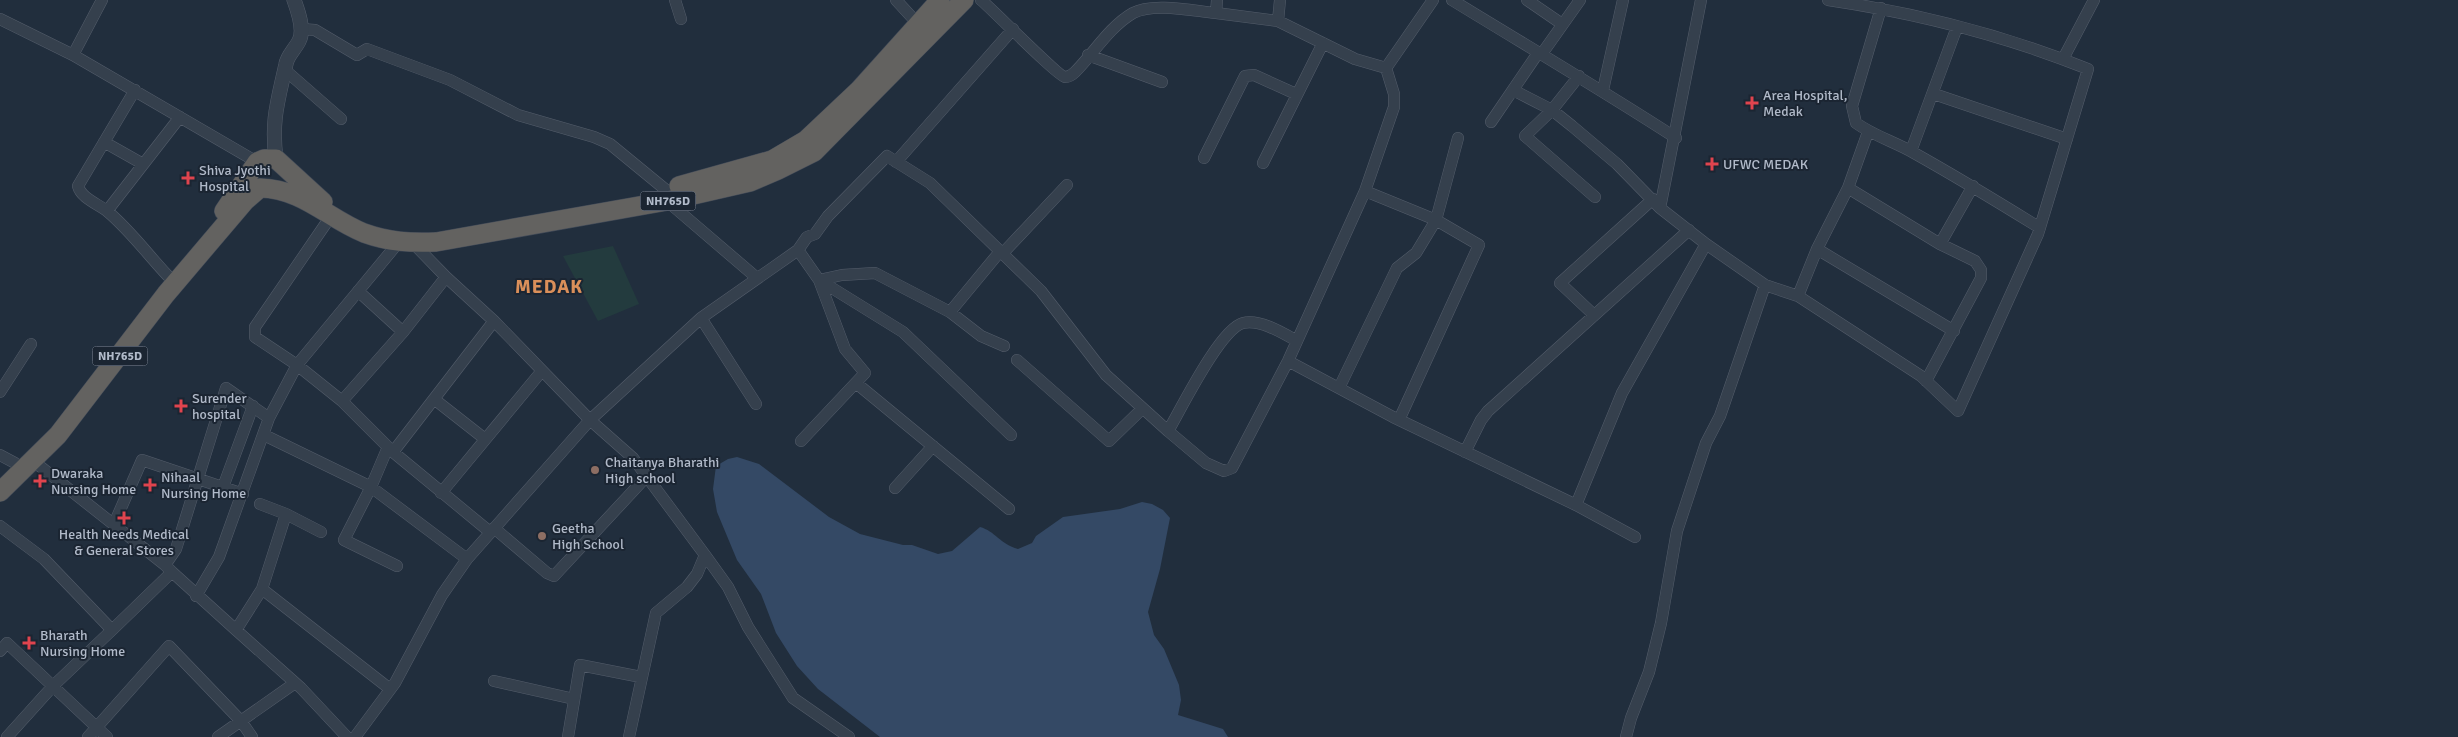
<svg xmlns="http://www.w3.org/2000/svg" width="2458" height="737" viewBox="0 0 2458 737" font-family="Signika,sans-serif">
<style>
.green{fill:#233b3e}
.water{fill:#344965}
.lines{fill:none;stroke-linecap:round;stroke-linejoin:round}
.minor-casing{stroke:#545d6b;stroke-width:12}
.tertiary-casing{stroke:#545d6b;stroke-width:15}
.trunk-casing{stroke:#414a58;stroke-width:20}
.minor{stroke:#35404d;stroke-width:11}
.tertiary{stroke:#35404d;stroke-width:14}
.trunk{stroke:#636260;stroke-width:19}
.health-dot{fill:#e0444e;stroke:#1b2532;stroke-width:2}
.education-dot{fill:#8d6e63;stroke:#1b2532;stroke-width:2}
.labels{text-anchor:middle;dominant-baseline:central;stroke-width:4;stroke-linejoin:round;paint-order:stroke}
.shield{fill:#1b2532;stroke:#848d9c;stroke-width:1}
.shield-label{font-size:12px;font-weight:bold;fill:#b1bac9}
.poi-label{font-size:14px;fill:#b1bac9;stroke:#1b2532;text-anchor:start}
.district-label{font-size:19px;font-weight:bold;letter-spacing:1px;fill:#da8f5a;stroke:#1b2532}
</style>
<rect width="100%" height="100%" fill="#212e3d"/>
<path class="green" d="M613,246l26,58 -41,17 -35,-65z"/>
<path class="water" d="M737,457l22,7 70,53 31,17 43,11h9l26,9 14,-3 28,-24c15,4 20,17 38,22l14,-6 4,-7 27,-19 57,-8 22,-7 10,2 11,6 7,8 -10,51 -12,43 6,23 10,14 15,36 2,15 -3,15 45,14 5,8h-348l-62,-48 -21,-23 -21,-33 -15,-39 -24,-34 -20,-48 -4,-23 3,-23 12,-7z"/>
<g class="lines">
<defs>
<path id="minor" d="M675,0l6,19
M896,0l22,24
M981,0c12,10 77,76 84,77 4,0 7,-2 10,-5 19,-19 34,-45 58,-59 20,-11 61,-2 83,0l1,-13
M1452,0c75,46 150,90 224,138
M1527,0l35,24
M1881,8l-29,98 4,17c18,13 39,19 58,30 43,24 84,49 126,75
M1216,13l62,8 77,38 31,9 47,-68
M0,19l73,36 184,107
M1278,21l2,-21
M301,29l14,1 42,25 10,-6 83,31 68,35 76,22 16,7 56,46
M73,55l29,-55
M1088,55l74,27
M1541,55l39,-55
M2063,59l31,-59
M1386,68l8,26v13l-29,84 71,29 43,25 -80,175
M285,70l56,49
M1579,76l-27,34 -27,26 70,61
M135,90l-57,96c3,12 20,18 29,25 23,19 41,44 61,65
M1513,90l39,20 20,16 45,38 43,44 41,-208
M1603,90l20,-90
M1934,94l133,45
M1491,122l47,-69
M104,142l39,22
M1911,151l46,-124
M1204,158l41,-82 9,-1 42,19
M896,162l117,-133
M1263,163l60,-120
M1848,188l92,56 35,17 6,9v8l-55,103
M667,201l90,77
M107,211l73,-94
M331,216l-76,111v10l42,28 45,36 51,51 97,80
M1706,244l59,41 33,11 123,80 37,35 80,-177 50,-165c-82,-33 -172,-56 -260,-69
M1940,244l33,-58
M1817,249l137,82
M798,250l21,30 84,52 108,103
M358,291l45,41
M1798,296l19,-47 31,-61 20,-56
M950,312l31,24 23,10
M1594,315l-34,-32 93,-84
M701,318l55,86
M1017,360l92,81 33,-32
M1288,361l105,56 183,88 46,-112 84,-149 -46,-36
M856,383l153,126
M1343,390l-4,-2 58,-120 19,-15 20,-33 22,-82
M0,392l31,-48
M434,399l51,40
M342,401l61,-69 43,-55
M1168,431c13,-22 52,-102 75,-108 17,-4 40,10 54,18
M264,435l107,52 17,-40
M801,441l64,-68 -20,-24 -26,-69 23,-5 33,-2 75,39 48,-58 5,-1 64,-68
M393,452l101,-131
M1465,452l16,-32 7,-9 201,-181
M0,455l15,8
M32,460l133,105
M223,487l30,-81
M895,488l38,-42
M441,493l100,-121
M260,504l26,10 -24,75
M1576,505l59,32
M286,514l35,18
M114,524l28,-64 101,34
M0,526l44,33 68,71 60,-58 64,58 26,-41 128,100
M494,528l53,45 7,3 93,-100
M705,555l23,32 20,40 45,71 56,39
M397,566l-53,-26 27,-53 96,72
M172,572l-7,-7 11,-16 50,-161 43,30
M196,596l23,-39 50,-139 28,-53 101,-122
M236,630l65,58 46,49
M0,651l7,-8 100,94
M494,681l80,18
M7,737l46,-51 59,-56
M88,737l81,-91 72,75 11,16
M218,737l77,-54
M355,737l40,-54 47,-88 25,-36 123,-139 -96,-99 -48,-44 -33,-34
M568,737l12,-72 61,12
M629,737l27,-124 31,-26 10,-13 8,-19 -72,-97 -43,-38 111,-102 97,-68 9,-13 8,-3 13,-18 59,-60 43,27 111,108 65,84 62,56 38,32 18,8 8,-3 56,-107 77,-170
M1626,737l5,-19 18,-46 12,-49 16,-92 29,-88 14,-27 45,-131"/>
<path id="tertiary" d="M276,159c-5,-39 2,-58 10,-95 1,-8 9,-15 13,-23 6,-11 -1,-30 -5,-41"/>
<path id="trunk" d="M679,186l93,-26 34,-20 53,-50 81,-90
M224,211l33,-49 7,-3h12l47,43
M0,492l58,-57 108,-141 79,-93 15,-13c43,1 67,30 104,45 25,9 46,10 72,9l231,-41 83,-19 28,-12 36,-18 150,-152"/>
</defs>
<use href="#minor" class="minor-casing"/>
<use href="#tertiary" class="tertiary-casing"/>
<use href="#trunk" class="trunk-casing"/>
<use href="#minor" class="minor"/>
<use href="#tertiary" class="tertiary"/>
<use href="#trunk" class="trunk"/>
</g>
<g class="health-dot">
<path d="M1749.5 95.5h5v5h5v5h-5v5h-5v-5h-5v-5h5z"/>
<path d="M1709.5 156.5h5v5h5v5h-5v5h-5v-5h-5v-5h5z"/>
<path d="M185.5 170.5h5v5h5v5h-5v5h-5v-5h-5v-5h5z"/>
<path d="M178.5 398.5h5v5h5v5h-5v5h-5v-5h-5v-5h5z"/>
<path d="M37.5 473.5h5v5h5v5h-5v5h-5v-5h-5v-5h5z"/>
<path d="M147.5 477.5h5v5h5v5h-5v5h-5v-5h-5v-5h5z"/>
<path d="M121.5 510.5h5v5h5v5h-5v5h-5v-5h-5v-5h5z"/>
<path d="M26.5 635.5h5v5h5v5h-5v5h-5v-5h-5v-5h5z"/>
</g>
<g class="education-dot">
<circle cx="595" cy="470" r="5"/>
<circle cx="542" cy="536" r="5"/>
</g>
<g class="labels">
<g class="shield">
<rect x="640.5" y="191.5" width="55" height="19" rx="4"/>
<rect x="92.5" y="346.5" width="55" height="19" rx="4"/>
</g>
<g class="shield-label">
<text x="668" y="201">NH765D</text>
<text x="120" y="356">NH765D</text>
</g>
<g class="poi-label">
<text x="1763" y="95">Area Hospital,<tspan x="1763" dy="16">Medak</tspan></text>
<text x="1723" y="164">UFWC MEDAK</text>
<text x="199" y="170">Shiva Jyothi<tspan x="199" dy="16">Hospital</tspan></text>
<text x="192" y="398">Surender<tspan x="192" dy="16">hospital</tspan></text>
<text x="605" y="462">Chaitanya Bharathi<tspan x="605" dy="16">High school</tspan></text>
<text x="51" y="473">Dwaraka<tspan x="51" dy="16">Nursing Home</tspan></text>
<text x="161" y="477">Nihaal<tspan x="161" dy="16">Nursing Home</tspan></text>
<text x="552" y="528">Geetha<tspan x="552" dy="16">High School</tspan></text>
<text x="124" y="534" text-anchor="middle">Health Needs Medical<tspan x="124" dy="16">&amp; General Stores</tspan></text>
<text x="40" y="635">Bharath<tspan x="40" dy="16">Nursing Home</tspan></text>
</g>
<g class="district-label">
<text x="549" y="287">MEDAK</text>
</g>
</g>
</svg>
